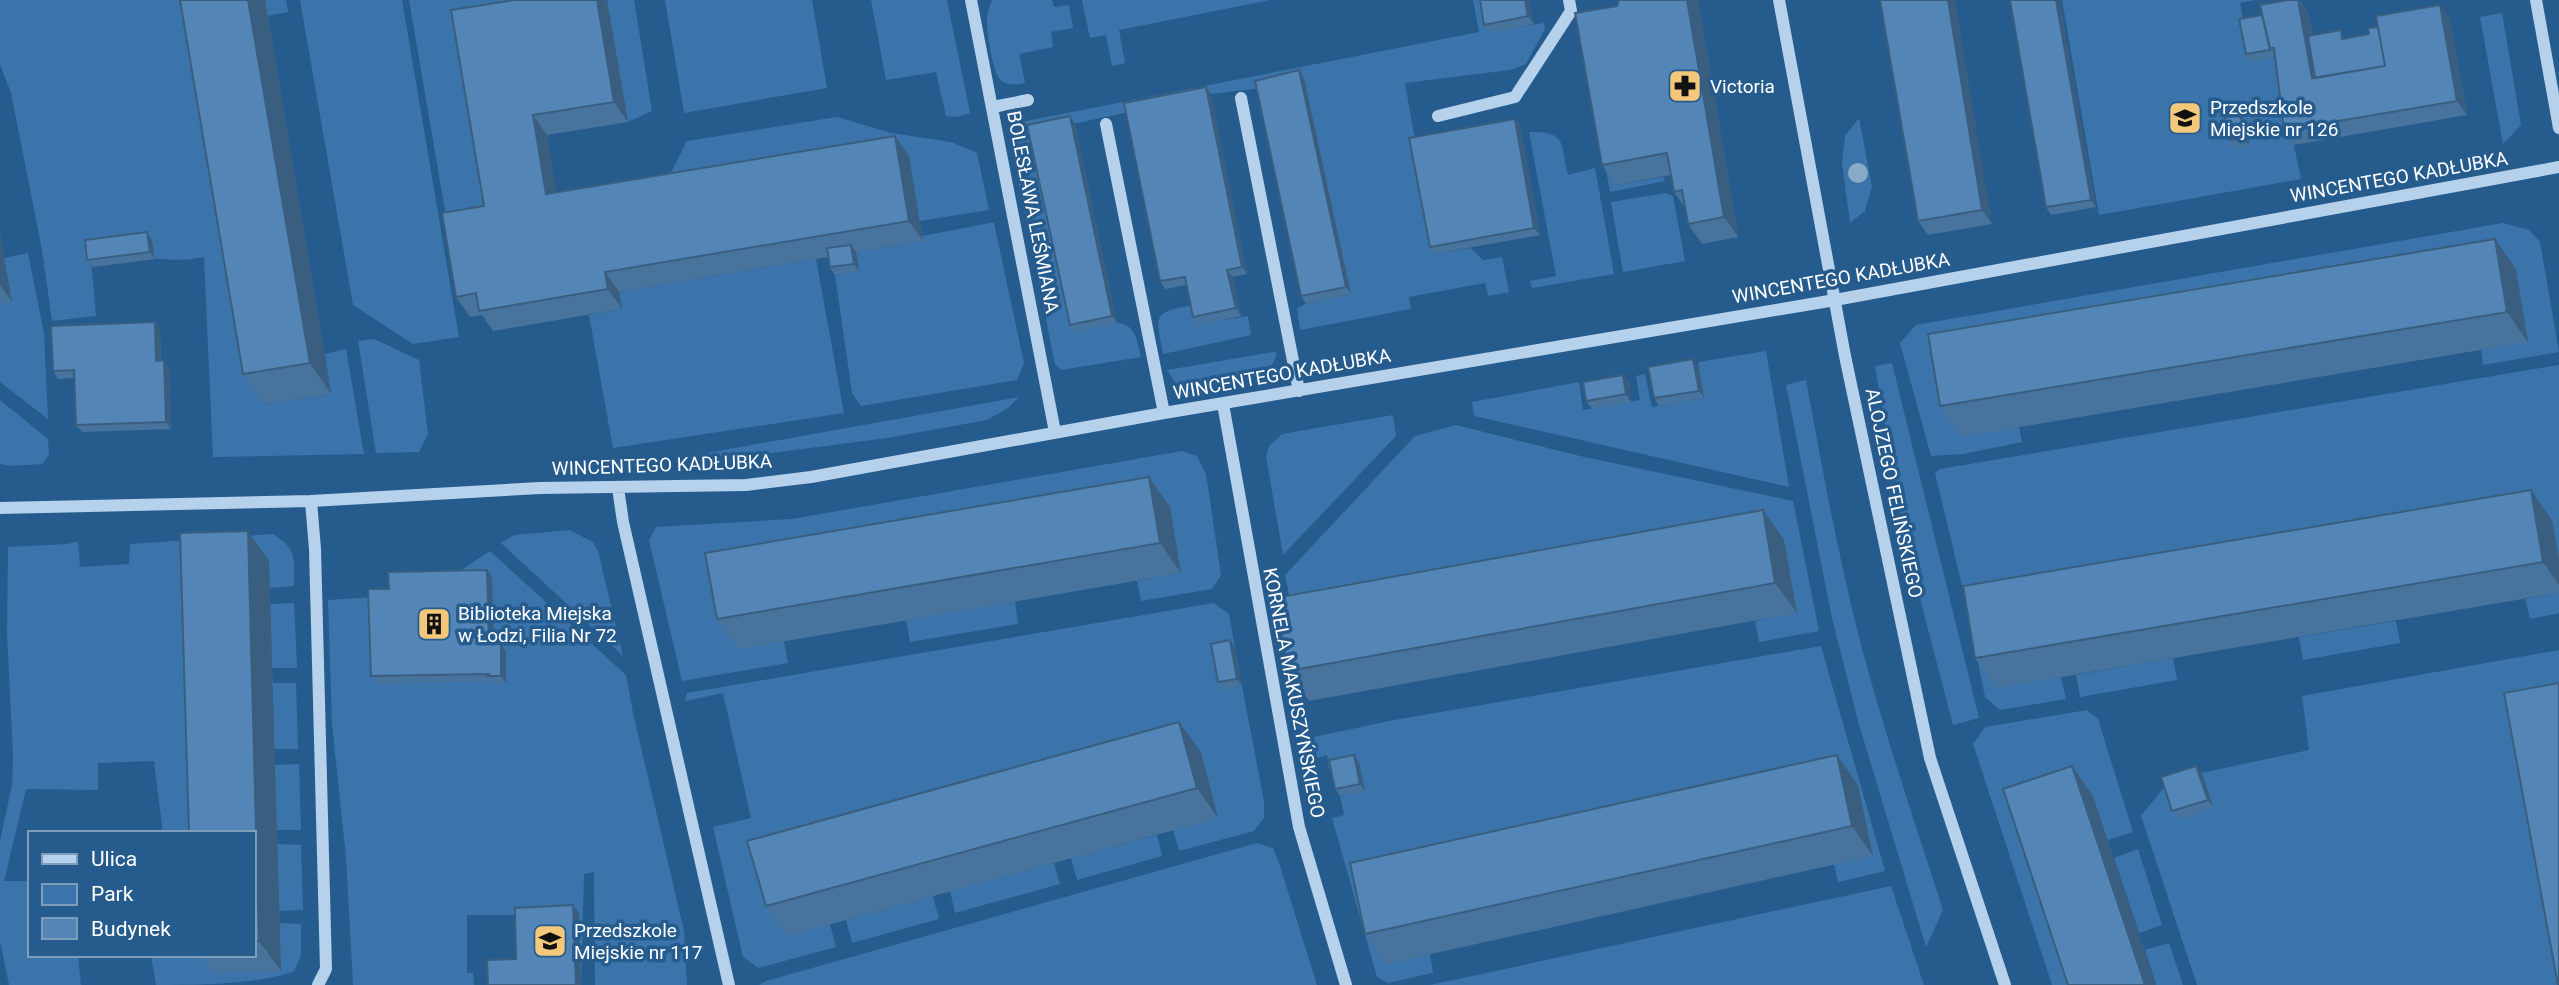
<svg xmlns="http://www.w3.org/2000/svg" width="2559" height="985" viewBox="0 0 2559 985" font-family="Roboto,sans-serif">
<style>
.green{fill:#3b74aa}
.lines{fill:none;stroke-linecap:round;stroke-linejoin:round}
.minor{stroke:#b6d1eb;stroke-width:12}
.tree{fill:#89aac8}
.wall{fill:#47739d}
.shaded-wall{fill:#3a5e7f}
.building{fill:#5386b6;stroke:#3a5e7f;stroke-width:2}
.labels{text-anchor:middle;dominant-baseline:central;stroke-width:7;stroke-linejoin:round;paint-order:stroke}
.poi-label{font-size:19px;fill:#fff;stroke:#265b8d;text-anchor:start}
.street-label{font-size:19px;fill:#fff;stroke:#265b8d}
</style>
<rect width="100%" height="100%" fill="#265b8d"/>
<path class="green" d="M0,0h207l57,404 67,-10 -6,-40 21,-5 18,105 -151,3 -9,-200c-37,8 -77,-3 -114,-9l6,68 -44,5 -10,-71 -31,-157 -11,-29z
M265,0h21l2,12 -21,4z
M300,0h102l57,337 -46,7 -60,-39z
M409,0h116l-27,226 -49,8z
M607,0h27l18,111 -24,11z
M665,0h147l15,88 -143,25z
M871,0h76l23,113 -13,4 -11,-1 -10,-44 -50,8z
M992,0h60l2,7 15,-2 4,23 -22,4 2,15 -34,7 6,29c-9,2 -20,3 -26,-5 -7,-9 -13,-50 -12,-62 1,-5 3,-11 5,-16z
M1082,0h188l-151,30 6,33 -13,3 -6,-31 -16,3z
M1473,0h10l7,32 54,-9 1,6 -19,35 -16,6 -105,13 30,171 36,-6 12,12 19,-3 7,35 -21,4 -3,-13 -76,14 2,12 -111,21 -3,-22 9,-4 45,-10 -90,-206 -50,6 -179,39 85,190c19,1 20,18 24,34l-80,13 -6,-6 -45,-223 -1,-9 7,-9 463,-91z
M2062,0h193l-15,3 11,58 24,-4 26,122 -202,36z
M2502,13l19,112 -18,19 -23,-127z
M1581,35l35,150 48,-8 1,4 -55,11z
M837,117l54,16 60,9 26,11 12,57 -69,11 -262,-23 29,-57z
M1859,118l13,69 -7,24 -15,12 -8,-60 3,-27z
M1529,132c39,0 31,10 39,43l27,-7 19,106 -82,14 -2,-7 26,-5z
M1666,193l7,3 12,65 -62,11 -12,-70z
M990,223h4l30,140 -7,17 -156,26 -9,-13 -17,-118 24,-4 -3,-19 67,-11 -1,-5z
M2503,223l26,7 11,12 19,110 -76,13 -2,-15 47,-9 -13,-72 -496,158 3,15 -59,12 -32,2 -31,-113 16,-18z
M28,253l16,80 4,86 -48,-37v-78l11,-2 -7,-44z
M816,259l28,154 -231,35 -24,-133 33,-6 -3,-17z
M1194,305l4,19 50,-8 3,19 -88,19c-7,-39 -12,-42 31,-49z
M374,339l45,21 9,74 -9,18 -43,1 -18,-112z
M1766,351l23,136 -315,-71 -2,-14 107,-20 4,28 57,-10 -4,-24 9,-2 7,33 52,-9 -6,-36z
M1274,352l3,1 -4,10 -14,14 -63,11 -19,-3 -10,-15z
M1892,363l87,355 -26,7 -49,-188 -29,-171z
M2559,365v195l-7,-40 -491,157 5,22 -66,11 -15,-13 -21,-103 -29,-121 5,-4z
M1806,380c15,82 30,164 50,245 24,96 57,191 87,285l-17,37 -68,-226 -26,-103 -46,-233z
M1019,397l-11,11 -21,12 -100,18 -147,19 -44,-2z
M0,400l48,39 1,16 -7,9 -31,2 -11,-2z
M1393,415l3,21 -113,119 -17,-99 3,-10 13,-12z
M1456,425l124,31 213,45 26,130 -60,11 -4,-21 41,-9 -500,16 -11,-53 130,-139z
M1182,451l15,5 9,18 15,101 -9,14 -71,12 -4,-20 44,-8 -443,76 46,-8 4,22 -106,18 -33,-141 7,-13 136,-8z
M569,530l24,12 5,9 25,105 -122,-113 14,-8z
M273,534c25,15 21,26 21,52l-25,2 -1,-27 -59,272h-46l-9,-72 -56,2v27l-72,-1 -22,92h26v74h48l3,30h-72l-9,-44v-100l12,-56 1,-30 -6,-121 1,-87 60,-3 10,-3 2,26 49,-3 1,-20z
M490,551l136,124 7,38 51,218 3,54h-92l-1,-113 -10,2 -3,111 -61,-70h-53v58h6l1,12h-121l-7,-128 -14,-133 -4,-124 46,-3 120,84v2h12l-12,-31 -46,-73z
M2559,593v20l-29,6 -5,-20z
M1015,601l3,23 -108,18 -4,-22z
M294,603l3,65h-25l-2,-64z
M1214,603l15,11 6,34 -12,42 19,-4 22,115v17l-10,13 -75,20 -6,-21 -386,106 43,-12 6,23 -78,21 -15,-11 -30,-130 38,-9 -28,-125 -38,8 2,-8z
M2396,621l4,22 -97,17 -4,-23z
M1821,646l64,225 -47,11 -4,-18 -448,99 44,-9 3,19 -45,10 -11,-6 -45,-159 12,-3 -4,-19 25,-5 -6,-29 -30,7 -2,-14 -10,3 -3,-21 75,-16z
M2559,650v335h-362l-56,-169 25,-31 35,-12 108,-23 -7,-54z
M2173,658l4,22 -97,17 -4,-22z
M272,683h24l2,66h-24z
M2087,710l11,9 35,113 -25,8 -28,145h-28l-79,-241 12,-17z
M299,764l2,66h-24l-3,-65z
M1157,835l5,21 -85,24 -6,-22z
M1257,843l16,5 7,18 37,119h-558l7,-4z
M277,844l24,1 2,65 -24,1z
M2138,849l24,76 -23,8 -25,-75z
M1054,863l6,21 -105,29 -5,-22z
M1891,886l33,99h-494z
M933,896l6,23 -87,24 -6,-23z
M280,923l21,1v32l-8,16c-44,13 -90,13 -137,13l-5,-29 62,-1 67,16z
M2169,943l14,42h-27l-11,-35z"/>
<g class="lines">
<path class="minor" d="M971,0l84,432
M1779,0l66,356 85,402 75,227
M2536,0l23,128
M1241,98l58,293
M993,107l35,-7
M1438,116l77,-19 56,-86 -2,-11
M1106,124l58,289
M1223,404l76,423 47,158
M618,488l5,34 106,463
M311,501l4,48 11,420 -8,16
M0,508l311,-7 229,-13 206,-3 65,-8 353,-64 671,-113 724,-133"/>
</g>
<circle class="tree" cx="1858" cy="173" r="10"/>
<path class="wall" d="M180,0h85l66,394 -67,10 -21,-30z
M514,0h93l21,122 -81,13 9,58 353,-37 14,85 -67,11 3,19 -24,4 -5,-8 -2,-10 -209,35 3,17 -129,22 -11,-16 -12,2 -14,-20 28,-91z
M1480,0h49l5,24 -44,9 -6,-8z
M1619,0h79l40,237 -36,7 -14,-20 -3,-16 -11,-16 -3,-17 -55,10 -14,-20 15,-159z
M1880,0l112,224 -64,11 -10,-14z
M2010,0l86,207 -45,8 -5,-8z
M2288,0h11l9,13 4,22 34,3 104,-19 17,96 -173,30 -10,-15 -9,-73 -24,5 -5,-8 16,-39z
M1299,70l5,8 47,216 -45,10 -5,-8z
M1206,87l5,7 36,180 -14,3 8,39 -43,9 -5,-8 -7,-32 -21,4 -5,-8z
M1515,119l5,7 20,109 -105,19 -5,-7z
M1075,124l42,199 -42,9 -5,-7z
M2247,125l5,7 -4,13 -11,3 -11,-10 -5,-8z
M0,234l12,68 -12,2z
M2495,239l21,30 12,73 -567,95 -21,-31z
M152,240l3,19 -62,8 -6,-7z
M155,322l5,8 1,30 8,8 2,61 -89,3 -6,-7 -2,-47 -16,1 -5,-8z
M1698,366l6,32 -45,8 -5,-8z
M1623,375l6,7 2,20 -39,7 -6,-8z
M1149,477l21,30 11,66 -443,76 -21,-30z
M2531,490l21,30 7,40v33l-563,95 -21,-30z
M1784,540l13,73 -488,88 -21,-30z
M269,561l12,410 -68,2 -12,-18h53v-122z
M487,570l5,7 2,67 12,8v31h-13l-1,-2 -116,3 -5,-8 18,-87z
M1235,648l7,38 -19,4 -5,-8z
M1201,752l17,66 -431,118 -21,-30z
M1354,755l5,7 6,29 -25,5 -5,-7z
M2196,766l6,7 11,34 -35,12 -6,-8z
M1858,785l15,71 -487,108 -21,-30z"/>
<path class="shaded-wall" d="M248,0h17l66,394 -21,-31z
M597,0h10l21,122 -14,-20z
M1525,0h4l5,24 -6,-8z
M1687,0h11l40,237 -14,-20z
M1948,0h7l37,224 -10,-14z
M2056,0h4l36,207 -5,-7z
M2298,0l10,13 12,71 -8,-6z
M2440,5l10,14 17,96 -10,-14z
M1299,70l5,8 47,216 -5,-7z
M1206,87l5,7 36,180 -5,-7z
M533,115l14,20 13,79 -14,-20z
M1070,116l5,8 42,199 -5,-7z
M1515,119l5,7 20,109 -6,-7z
M2247,125l5,7 -4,13 -5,-7z
M895,136l14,20 14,85 -14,-20z
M147,232l5,8 3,19 -5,-7z
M0,234l12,68 -12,-17z
M2495,239l21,30 12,73 -21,-30z
M851,245l5,7 3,19 -5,-7z
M1227,270l6,7 8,39 -5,-8z
M605,272l14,20 3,17 -14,-20z
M155,322l5,8 1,38 -5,-7z
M1693,359l5,7 6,32 -5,-7z
M164,360l5,8 2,61 -5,-7z
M1623,375l6,7 2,20 -5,-8z
M1149,477l21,30 11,66 -21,-30z
M2531,490l21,30 7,40v25l-16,-23z
M1763,510l21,30 13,73 -22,-30z
M248,531l21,30 12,410 -22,-30z
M487,570l5,7 2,75 -5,-8z
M1230,640l5,8 7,38 -5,-7z
M501,644l5,8v31l-5,-7z
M1179,722l22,30 17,66 -21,-30z
M1354,755l5,7 6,29 -5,-7z
M1837,755l21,30 15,71 -21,-30z
M2072,766l21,30 63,189h-11z
M2196,766l6,7 11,34 -5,-7z
M573,905l6,8 2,72h-5z"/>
<path class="building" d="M180,0h68l62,363 -67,11z
M514,0h83l17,102 -81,13 13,79 349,-58 14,85 -304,51 3,17 -129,22 -3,-18 -20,4 -14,-84 42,-7 -33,-196z
M1480,0h45l3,16 -44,9z
M1619,0h68l37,217 -36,7 -6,-34 -8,2 -7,-39 -65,12 -27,-152 42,-7z
M1880,0h68l34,210 -64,11z
M2010,0h46l35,200 -45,7z
M2288,0h10l14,78 73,-12 -9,-50 64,-11 17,96 -173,29 -10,-82h-4l-10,-43z
M2262,15l8,35 -24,4 -7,-35z
M2378,27l7,39 -70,12 -7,-42 33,-6 1,9 27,-5 -1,-6z
M1299,70l47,217 -45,9 -46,-215z
M1206,87l36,180 -15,3 9,38 -43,9 -8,-40 -25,4 -36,-178z
M2238,115l9,10 -4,13 -12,2 -10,-10 4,-12z
M1070,116l42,200 -42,9 -43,-200z
M1515,119l19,109 -104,19 -21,-109z
M147,232l3,20 -63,8 -2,-20z
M2495,239l12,73 -567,94 -12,-72z
M851,245l3,19 -24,3 -3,-19z
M155,322l1,39 8,-1 2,62 -90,3 -2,-55 -21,1 -2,-45z
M1693,359l6,32 -45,7 -6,-31z
M1623,375l3,19 -40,7 -3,-19z
M1149,477l11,66 -443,76 -12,-66z
M2531,490l12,72 -568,96 -12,-72z
M1763,510l12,73 -487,88 -13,-73z
M248,531l11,410h-5v-108h-65l-9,-300z
M487,570l2,74h12v32h-13l1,-2 -118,2 -3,-87h21l-1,-17z
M1230,640l7,39 -19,3 -7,-38z
M2559,683v302h-1l-54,-292z
M1179,722l18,66 -431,118 -19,-65z
M1354,755l6,29 -25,5 -6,-29z
M1837,755l15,71 -487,108 -15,-71z
M2072,766l73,219h-77l-65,-196z
M2196,766l12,34 -36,11 -11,-34z
M573,905l3,80h-88l-1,-25 29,-1 -1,-51z"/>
<defs>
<symbol id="pharmacy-square" viewBox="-11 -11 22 22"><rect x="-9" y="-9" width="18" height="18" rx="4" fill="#f4c87b" stroke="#265b8d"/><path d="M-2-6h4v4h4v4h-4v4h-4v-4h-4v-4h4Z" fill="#111"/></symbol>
<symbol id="school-square" viewBox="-11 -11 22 22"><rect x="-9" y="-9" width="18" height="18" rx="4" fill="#f4c87b" stroke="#265b8d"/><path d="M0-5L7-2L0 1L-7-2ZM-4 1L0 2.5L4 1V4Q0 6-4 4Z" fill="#111"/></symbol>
<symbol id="building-square" viewBox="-11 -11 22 22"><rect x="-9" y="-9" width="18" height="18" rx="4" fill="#f4c87b" stroke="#265b8d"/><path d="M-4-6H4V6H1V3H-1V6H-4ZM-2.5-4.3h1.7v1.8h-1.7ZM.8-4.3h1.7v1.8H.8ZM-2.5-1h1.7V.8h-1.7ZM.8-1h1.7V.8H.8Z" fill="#111"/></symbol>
</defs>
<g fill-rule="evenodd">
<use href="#pharmacy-square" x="1666" y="67" width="38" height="38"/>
<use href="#school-square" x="2166" y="99" width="38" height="38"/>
<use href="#building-square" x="415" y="605" width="38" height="38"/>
<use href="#school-square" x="531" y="922" width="38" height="38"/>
</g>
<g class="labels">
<g class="poi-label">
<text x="1710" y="86">Victoria</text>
<text x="2210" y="107">Przedszkole<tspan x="2210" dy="22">Miejskie nr 126</tspan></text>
<text x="458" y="613">Biblioteka Miejska<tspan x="458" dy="22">w Łodzi, Filia Nr 72</tspan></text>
<text x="574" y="930">Przedszkole<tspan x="574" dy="22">Miejskie nr 117</tspan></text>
</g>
<g class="street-label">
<text transform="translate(2399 177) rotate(-10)">WINCENTEGO KADŁUBKA</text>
<text transform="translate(1033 212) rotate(79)">BOLESŁAWA LEŚMIANA</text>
<text transform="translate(1841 278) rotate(-10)">WINCENTEGO KADŁUBKA</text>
<text transform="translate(1282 374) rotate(-10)">WINCENTEGO KADŁUBKA</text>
<text transform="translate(662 465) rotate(-2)">WINCENTEGO KADŁUBKA</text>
<text transform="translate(1894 493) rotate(78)">ALOJZEGO FELIŃSKIEGO</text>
<text transform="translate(1294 693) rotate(79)">KORNELA MAKUSZYŃSKIEGO</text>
</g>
</g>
<rect x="28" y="831" width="228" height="126" fill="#265b8d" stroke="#7d9dbb" stroke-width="2"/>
<rect x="42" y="854" width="35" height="10" fill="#b6d1eb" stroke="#7d9dbb" stroke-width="2"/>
<text x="91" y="866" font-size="21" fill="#ffffff">Ulica</text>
<rect x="42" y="884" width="35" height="21" fill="#3b74aa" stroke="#7d9dbb" stroke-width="2"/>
<text x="91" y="901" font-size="21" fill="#ffffff">Park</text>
<rect x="42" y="918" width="35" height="21" fill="#5386b6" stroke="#7d9dbb" stroke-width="2"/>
<text x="91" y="936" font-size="21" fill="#ffffff">Budynek</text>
</svg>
